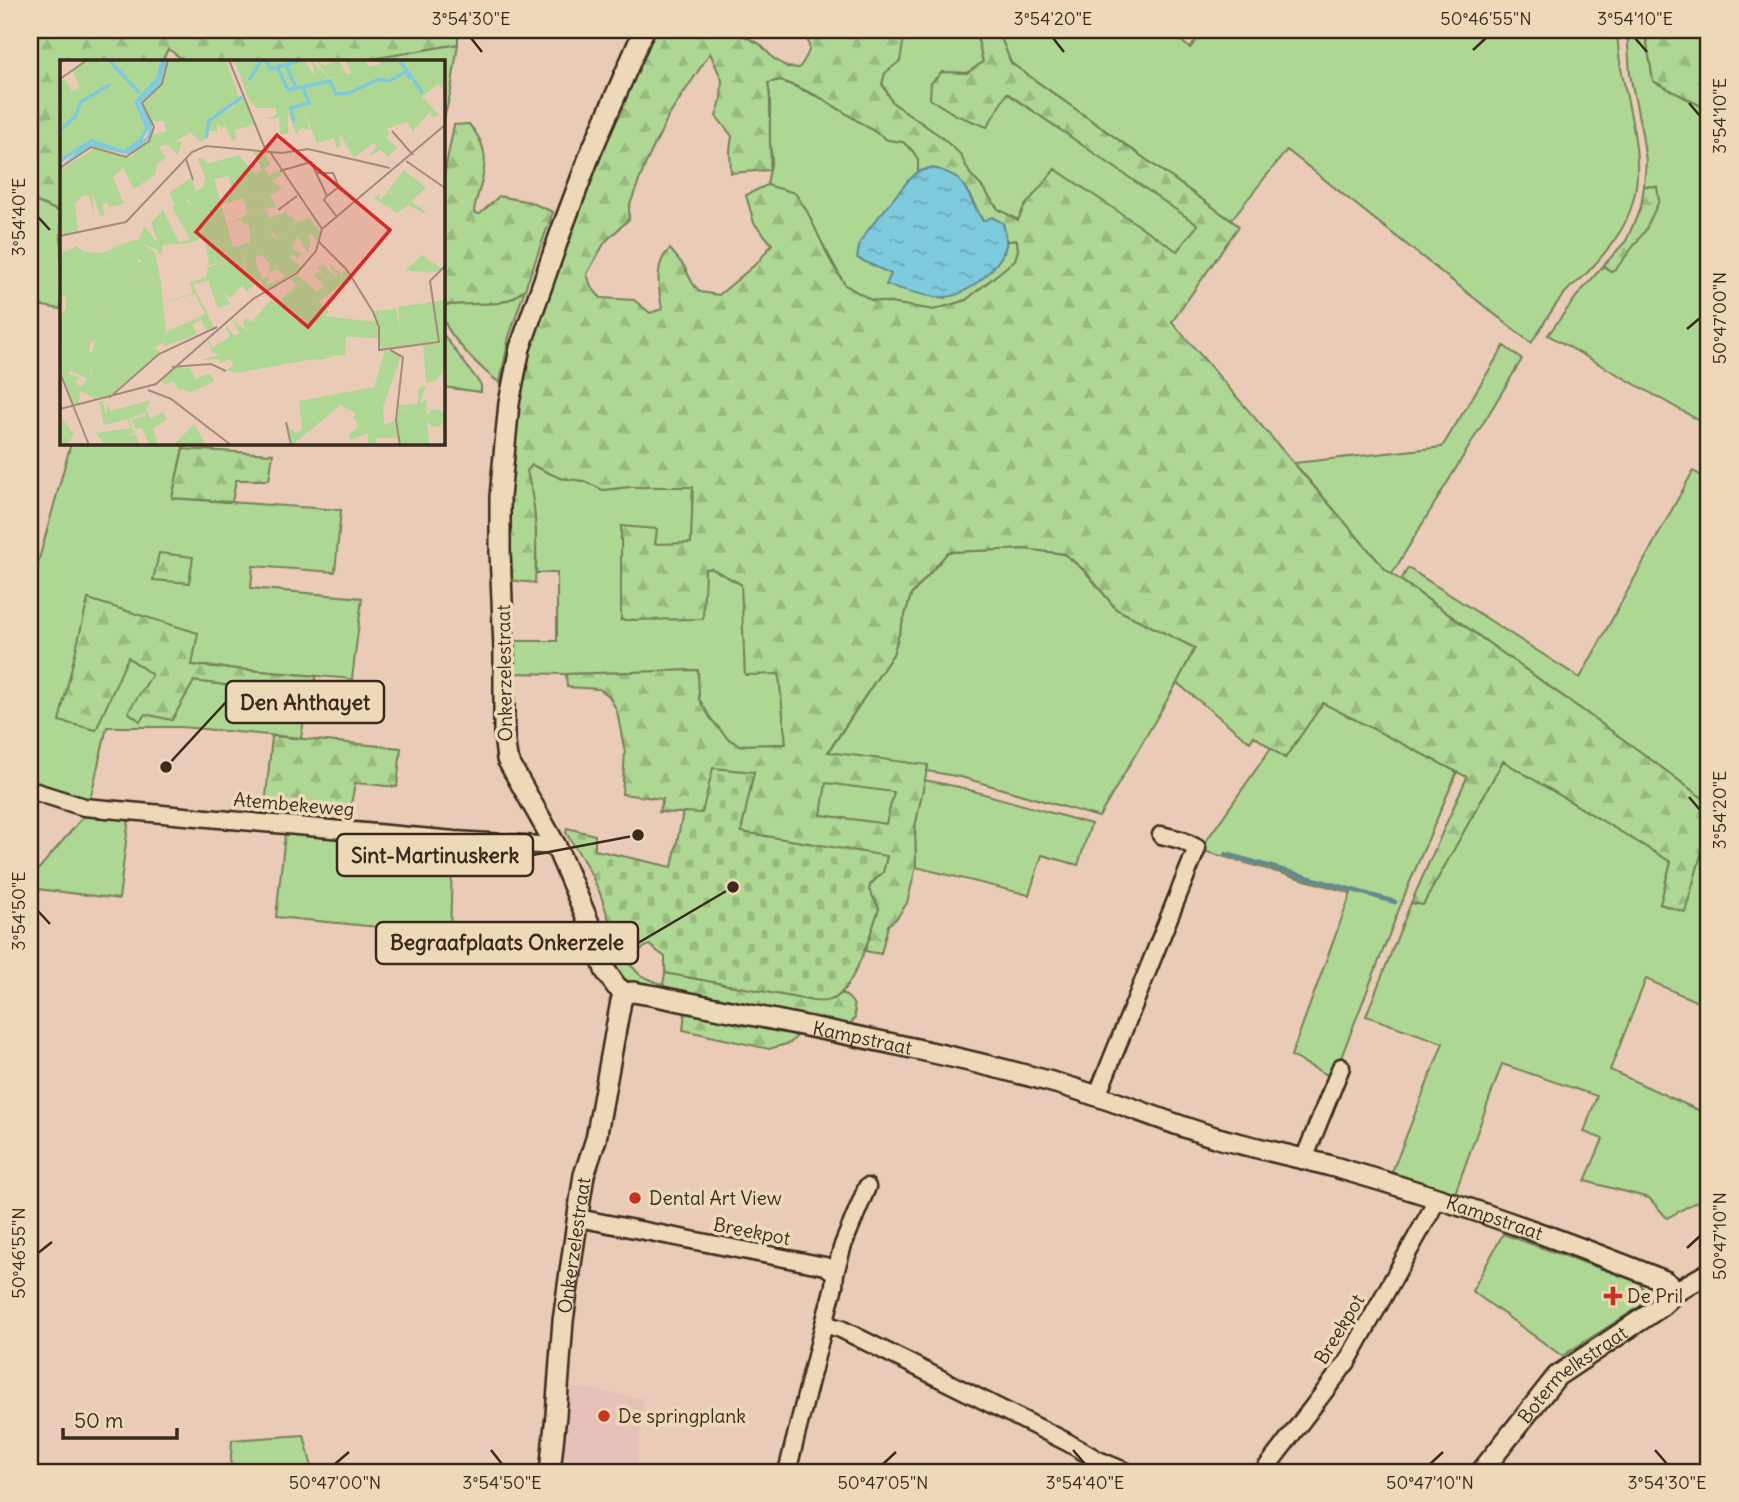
<svg xmlns="http://www.w3.org/2000/svg" width="1739" height="1502" viewBox="0 0 1739 1502" font-family="Delius,sans-serif">
<style>
.built{fill:#e7c1b9}
.grass{fill:#aed793;stroke:#748058;stroke-width:2}
.forest{fill:url(#forest-firs);stroke:#748058;stroke-width:2;fill-rule:evenodd}
.cemetery{fill:url(#cemetery-stones);stroke:#748058;stroke-width:2}
.water{fill:url(#water-ripples);stroke:#638a91;stroke-width:2}
.lines{fill:none;stroke-linecap:round;stroke-linejoin:round}
.stream{stroke:#638a91;stroke-width:4.5}
.minor-casing{stroke:#3b2a1e;stroke-width:21}
.tertiary-casing{stroke:#3b2a1e;stroke-width:24}
.minor{stroke:#edd9b7;stroke-width:16}
.tertiary{stroke:#edd9b7;stroke-width:19}
.ticks{fill:none;stroke:#3b2a1e;stroke-width:2.5}
.poi-dot{fill:#c8321e;stroke:#edd9b7;stroke-width:2.5}
.labels{text-anchor:middle;dominant-baseline:central;stroke-width:7;stroke-linejoin:round;paint-order:stroke}
.street-label{font-size:19px;fill:#3b2a1e;stroke:#edd9b7}
.poi-label{font-size:19px;fill:#3b2a1e;stroke:#edd9b7;text-anchor:start}
.inset-river{fill:none;stroke:#7ecadd;stroke-width:3.5}
.inset-road{fill:none;stroke:#a38b7a;stroke-width:2}
.view{fill:#d62828;fill-opacity:0.15;stroke:#d62828;stroke-width:3.5}
.inset-edge{fill:none;stroke:#3b2a1e;stroke-width:3.5}
.leader{fill:none;stroke:#3b2a1e;stroke-width:2.5}
.callout-dot{fill:#3b2a1e;stroke:#edd9b7;stroke-width:2.5}
.callout{fill:#edd9b7;stroke:#3b2a1e;stroke-width:2.5}
.callout-label{font-size:21px;text-anchor:middle;font-weight:bold;fill:#3b2a1e}
.neatline{fill:none;stroke:#3b2a1e;stroke-width:2.5}
.ticks-label{font-size:18px;text-anchor:middle;fill:#3b2a1e}
</style>
<defs>
<pattern id="forest-firs" width="22" height="20" patternUnits="userSpaceOnUse" patternTransform="scale(1.75)"><rect width="22" height="20" fill="#aed793"/><path d="M5 1l3.5 6h-7zM16 11l3.5 6h-7z" fill="#97b97e"/></pattern>
<pattern id="cemetery-stones" width="16" height="16" patternUnits="userSpaceOnUse" patternTransform="scale(1.75)"><rect width="16" height="16" fill="#aed793"/><path d="M2 7V4a2 2 0 0 1 4 0v3zM10 15v-3a2 2 0 0 1 4 0v3z" fill="#97b97e"/></pattern>
<pattern id="water-ripples" width="26" height="14" patternUnits="userSpaceOnUse" patternTransform="scale(1.75)"><rect width="26" height="14" fill="#7ecadd"/><path d="M2 4q2-2 4 0t4 0M15 11q2-2 4 0t4 0" fill="none" stroke="#68a4b3"/></pattern>
</defs>
<rect width="100%" height="100%" fill="#e9cbb8"/>
<filter id="ink" filterUnits="userSpaceOnUse"><feTurbulence type="fractalNoise" baseFrequency=".0143" numOctaves="2"/><feDisplacementMap in="SourceGraphic" scale="14" xChannelSelector="R" yChannelSelector="G"/><feConvolveMatrix kernelMatrix="1 2 1 2 8 2 1 2 1" color-interpolation-filters="sRGB"/></filter>
<g filter="url(#ink)">
<path class="built" d="M568,1387l34,4 25,6 17,1 -8,74h-73z"/>
<path class="grass" d="M900,30h76l7,32 -16,11 -25,-1 64,20 193,133 -22,27 -122,-83 -37,52 -20,-12 -16,-22 -12,-13 -10,-20 -20,-18 -47,-33 -11,-20 3,-10 20,-40z
M998,30h182l-5,6 15,12 14,-18h413c1,10 1,21 3,32 9,55 33,115 1,168 -11,18 -26,35 -41,50 -4,3 -9,6 -12,10 -15,15 -25,36 -37,53l-244,-193 -56,70 -220,-157z
M1627,30h18l8,51 56,29v316l-161,-91 29,-39 26,-30 8,5 46,-84 -13,-1 2,-25 -4,-27 -12,-60z
M458,44l-7,47 -8,31v-61h-83z
M780,80l43,19 65,41 15,2 9,8 6,9v13l-11,10 -16,92 -4,11 58,13 59,-45 3,-12 10,-1 1,10 -3,10 -49,40 -32,10 -63,-10 -26,-15 -50,-92 -28,-8 5,-26 -2,-16v-49l-3,-11z
M30,199l31,13v97l-31,-5z
M525,289l-16,48 -9,46c-16,-11 -54,-48 -57,-67 -1,-4 0,-8 0,-11l56,-2 14,-5z
M443,334l38,51v7l-38,-5z
M1504,346l18,13 -130,215 -7,-5 -91,-106 148,-16z
M71,443h113l-12,55 169,12 -6,62 -82,-6 -2,22 111,10 -10,81 -160,-14 -103,-66 -29,122 36,8 31,-72 26,18 -24,37 12,8 4,-6 27,5 22,-38 97,12 -1,18 15,2 -4,25 -120,-11h-74l-17,73 -60,-17v-191z
M532,465l28,13 24,3 19,9 26,-3h64l-2,57h-36l-34,76 84,-51 6,-1 31,17 3,89h34l7,70 -47,1 -11,-6 -17,-20 -12,-20 -2,-29 -131,4 -56,-1 2,-32h45v-68h-21c1,-36 0,-68 -10,-102z
M1693,471l16,9v141l-2,5 2,3v174l-71,-53 -237,-170 7,-12 172,110z
M1025,549l39,5 22,18 30,37 79,39 -18,35 -78,134 -138,-40 -34,-6 1,-5 -100,-13 65,-99 18,-59 37,-43z
M1323,703l134,69 -48,112 -76,194 -42,-22 60,-163 -151,-43 71,-102 14,10z
M1503,761l168,101 -11,42 25,8 24,-86v181l-63,-28 -36,91 99,45v91l-6,-8 -36,20 -18,-20 -64,-17 18,-42 -19,-7 13,-36 -95,-32 -48,132 -64,-19 53,-134 -77,-27 45,-113 12,2z
M924,780l35,7 132,37 -13,41 -36,-10 -13,40 -113,-28 -1,-40z
M825,782l70,10 -9,32 -65,-9z
M89,814l40,3 -10,82 -89,-11v-9l53,-62z
M285,834l146,12 -4,21h25l-2,67 -174,-17z
M1503,1234l135,48 8,10 -1,7 -6,8 -77,49 -90,-65z
M304,1435l9,37h-83l2,-32z"/>
<path class="forest" d="M30,30h428v14l-98,17h-175l-17,-12 -6,12h-101v151l-31,-13z
M650,30h82l28,14 13,14 14,9 12,1c12,-17 14,-21 3,-38h98l5,2 -5,29 -15,12 -3,11 11,19 47,33 20,18 10,20 12,13 16,22 20,11 6,-13 31,-38 122,82 21,-26 -191,-132 -20,34 -31,-12 -26,-16 1,-16 11,-11 25,1 16,-11 -7,-32h22l13,33 228,163 -67,96 213,247 253,181 71,53v23l-24,86 -25,-8 11,-42 -168,-101 -80,144 -12,-2 56,-126 -144,-74 -38,55 -31,-22 -4,6 -73,-59 18,-35 -79,-39 -30,-37 -21,-18 -40,-5 -77,3 -37,43 -18,59 -65,98 100,13 -13,62 1,40 -9,36 -11,16 -8,6 -7,29 -16,-3 14,-43 -10,-18 1,-5 13,-13 4,-15 -147,-25 14,-60 -52,42 -43,-2 4,-13 -41,-5 3,-41 -8,-42 -8,-15 -10,-7 -32,-2 -1,-13 132,-4 1,29 12,20 17,20 11,6 47,-1 -7,-70 -34,1 -4,-91 -30,-16 -6,1 -2,50 -82,1v-94l36,3 -2,15 36,-1 2,-56h-64l-26,3 -19,-9 -24,-3 -28,-13 -5,6c10,39 10,72 8,112l-26,-3 -1,-151 25,-111zM710,53l12,27 -1,20 -5,16 16,20 -2,14 1,23 38,-3c3,-11 1,-19 1,-29 -1,-19 2,-39 -2,-58l12,-3 20,8 23,11 65,41 15,2 9,8 6,9v13l12,-4 8,1 27,17 18,35 20,2 4,18 10,-1 1,10 -3,10 -49,40 -32,10 -63,-10 -26,-15 -15,-25 -23,-49 -12,-18 -28,-8 -21,10 8,28 18,21 -14,18 -39,33 -19,-3 -7,-8 -9,-18 -14,-17c-17,14 -11,41 -8,60l-12,4 -16,-13 -33,-2 -10,-11 -4,-13 18,-32 24,-23v-12l17,-44 22,-46zM826,783l68,9 -8,32 -65,-9z
M1645,30h64v80l-56,-29z
M469,124c20,23 18,40 10,67 -2,8 -5,14 -5,22l6,1 19,-18 31,6 23,10 -28,77 -12,9 -14,5 -56,2v-124l11,-56z
M1644,186l13,1 2,14 -14,30 -29,38 -5,2 -8,-5 23,-25 15,-34z
M183,449l90,5 -4,26h-33l-4,22 -60,-4z
M159,553l34,4 -4,26 -36,-3z
M88,599l110,34 -6,32 124,11 -4,37 -22,-2 1,-18 -97,-12 -22,39 -27,-6 -5,7 -12,-9 24,-37 -24,-18 -32,73 -37,-9z
M272,736l129,12 -4,39 -42,-4 -8,43 -83,-9z
M625,959l15,16 23,10 2,-12 149,28 20,-2 8,-6c12,8 13,12 13,25l-9,11 -44,-7 -6,15 -6,6 -21,6 -86,-19 2,-18 -59,-12 -13,-39z"/>
<path class="cemetery" d="M713,768l41,4 -13,60 146,24 -4,16 -13,13 -1,5 10,18c-7,22 -24,78 -44,90 -7,4 -13,4 -21,3l-149,-28v-16l-16,-12 -21,12c-16,-17 -20,-45 -29,-66 -9,-21 -20,-39 -33,-58l1,-5 28,7v15l77,17 11,-55 19,1z"/>
<path class="water" d="M930,168c38,5 35,26 53,53l9,-4 11,6c1,7 4,14 3,21 -4,22 -38,51 -60,53 -15,2 -44,-8 -60,-12l5,-11 -34,-16 3,-16 8,-12 39,-48 11,-10z"/>
<g class="lines">
<path class="stream" d="M1226,854l169,48"/>
<defs>
<path id="minor" d="M30,790l54,17 371,33 101,6
M1097,1096l100,-248 -16,-8 -20,-5
M1304,1159l37,-92
M578,1218l247,48 10,7 -1,13 -10,38 17,5 226,113 31,18 29,12
M835,1273l8,-28 24,-58
M787,1472l37,-148
M1263,1472l84,-110 84,-151 4,-13"/>
<g id="tertiary">
<path id="s1" d="M625,993l8,-1 23,4c131,27 263,50 392,85 58,15 113,40 170,57 37,10 75,18 113,28 113,32 225,71 334,115l12,10"/>
<path d="M625,993l-9,-7 -11,-16 -16,-47 -33,-77 -49,-87 -3,-24v-86l-4,-98v-54l9,-94 11,-55 43,-122 28,-74 53,-122"/>
<path id="s2" d="M550,1472l6,-57 7,-94 17,-120 4,-26 12,-36 25,-138 4,-8"/>
<path id="s3" d="M1481,1472l76,-96 103,-69 17,-16 32,-18"/>
</g>
</defs>
<use href="#minor" class="minor-casing"/>
<use href="#tertiary" class="tertiary-casing"/>
<use href="#minor" class="minor"/>
<use href="#tertiary" class="tertiary"/>
</g>
</g>
<path class="ticks" d="M471,38l11,14M1053,38l11,14M1635,38l12,14M1473,50l13,-12M1689,103l11,13M38,217l12,13M1687,329l13,-11M1689,797l11,13M38,911l12,13M1687,1248l13,-12M38,1253l14,-11M491,1450l11,14M1073,1450l12,14M1655,1450l12,14M335,1464l14,-12M883,1464l13,-12M1430,1464l13,-12"/>
<g class="poi-dot">
<circle cx="635" cy="1198" r="7"/>
<path d="M1609.5 1285.5h7v7h7v7h-7v7h-7v-7h-7v-7h7z"/>
<circle cx="604" cy="1416" r="7"/>
</g>
<g class="labels">
<g class="street-label">
<text transform="translate(504 673) rotate(-91)">Onkerzelestraat</text>
<text transform="translate(294 804) rotate(5)">Atembekeweg</text>
<text stroke="none"><textPath href="#s1" startOffset="242">Kampstraat</textPath></text>
<text stroke="none"><textPath href="#s1" startOffset="900">Kampstraat</textPath></text>
<text transform="translate(752 1231) rotate(11)">Breekpot</text>
<text stroke="none"><textPath href="#s2" startOffset="228">Onkerzelestraat</textPath></text>
<text transform="translate(1339 1329) rotate(-59)">Breekpot</text>
<text stroke="none"><textPath href="#s3" startOffset="135">Botermelkstraat</textPath></text>
</g>
<g class="poi-label">
<text x="649" y="1198">Dental Art View</text>
<text x="1627" y="1296">De Pril</text>
<text x="618" y="1416">De springplank</text>
</g>
</g>
<g transform="translate(60 60)">
<rect width="385" height="385" fill="#e9cbb8"/>
<path d="M108,0h58l14,41 -24,15 3,-1 3,15 -5,-9v10h-7l-1,-11 -3,19 -6,3 -26,-27 16,18 -14,8 6,1 -4,13 -12,-11 -7,3 7,11 -9,6 -2,11 -21,14 -11,-21 -10,9 11,27 -15,3 -2,-5 -5,3 3,10 -5,1 -8,-24 2,24 -5,-21 -6,1 -8,8 3,29 -18,2v-65l37,-23 34,10 22,-22 13,-4 -2,-10h-12l-10,-16 14,-14zM205,0h30l-11,4 9,23 -7,2 -10,-22 -5,2zM251,0l22,22 3,12 -12,4 14,-3 11,8 -8,4 10,-3 -11,-10 27,-9 24,8 7,8 -6,-10 19,-8 15,-23h19l-23,37 17,18 -5,3 -4,-6 -17,19 -6,-9 -21,7 4,5 -4,4 11,9 -9,10 -7,-7 -12,6 8,-10 -4,-3 -19,15 -15,-25 2,13 -4,2 -3,-10 -17,5 -13,-32 5,-2 11,21 6,-5 -7,-1 -9,-18 7,-7 -7,2 -7,-14 15,-3 2,9v-9l4,-1zM175,49l15,3 5,12 -20,6 1,10 -4,1 -11,-27 9,-4 3,12 10,2zM193,90l11,2 6,12 -5,5 4,7 10,-6 3,5 -10,6 10,7 -12,8 7,11 -16,2 -5,-11 10,-6 -14,4 -4,-19 -7,4 8,34 1,12 -11,-7 -9,3 18,-9 -5,-16 -19,6 -2,-6 10,-5 -3,-17 -15,3 19,68 8,-1 5,35 -16,17 -6,-6 6,12 -12,4 -10,-28 -15,5 21,42 -7,3 -6,-10 -9,5 5,9 -34,13 4,-15 38,-18 -10,-20 -32,9 30,-10 -3,-10 16,-6 2,-10 26,-7 -25,5 -4,-28 -16,6 -25,2 -7,-5 -6,-17 12,-13 16,32 24,-4 3,-6 -9,-21 -10,-12 -12,5 -6,-11 23,-16 3,14 8,-4 2,-10 -7,-18 5,-2 3,7 33,-9 16,19 7,-4zM344,110l22,18 -16,13 -20,-13zM330,131l1,5 3,-2 13,8 -10,8 -18,-10zM225,152l11,9 -6,6 6,6 -19,7 -11,-20zM84,166l11,14 8,2 -1,11 -4,1 -1,-4 -18,-8 16,10 6,32 -21,5 -3,-4 7,-22 -9,-7 9,-4 -9,3 -6,-12 -21,9 2,6 -9,-4 17,-9 21,-6zM1,176l1,17 15,-7 7,6 6,24 19,31 -17,15 -30,48 -2,-55 6,-6v-13l-6,1v-21l5,7 -5,-9zM362,195l20,14 -2,3 -35,-1zM269,203l12,11 5,-4 5,8 -32,23 10,11 -6,4 -8,-8 -15,7 -19,-16 16,-14 -7,-5 7,-5 20,16 7,-5 -10,-11 4,-3 6,3 -7,-7 5,-4 14,13 2,-4 -5,-1zM211,240l19,10 -9,19 17,-10 1,18 21,-1 -1,22 -83,15 -11,-3 9,-4 -4,-7 -10,4 -1,-4 -18,1 17,-5 -6,-3 -5,-14 6,9 17,-10 -6,-13 11,12 5,-3 -9,-14 17,13 -6,-10 5,-4 4,4zM385,240v70l-10,11 -9,2 -3,-39 -42,6 -8,-39 23,-2 4,19 -2,-21zM286,275l-1,20 -24,1 1,-18 5,8 4,-10zM32,277l5,1 -7,5 -1,9h5l-5,27 -17,-8 14,-18zM56,279l32,13 8,-4 4,5 -53,45 -9,2 1,-23zM325,290l16,6 -18,51 1,18 11,-5 3,-9 12,-2 -12,1v-5l19,-1 2,-16 7,-2 -6,17 6,-4 3,46h-29l-2,-7h-21l-1,7h-8v-12l-17,7 -3,-5 11,-9 -6,-9 3,-3 -15,-9 -49,40 -5,-20 9,8 6,-3 -3,-29 75,-14zM112,308h18l6,11 14,-6 4,8 -22,11 -14,-3 -5,-8 -7,4 -5,-5zM91,340l-5,8 4,11 13,-7 4,7 -14,10 5,16h-9l-7,-17 -6,1 -5,-9 14,-4v-4l-16,7 5,14 -11,4 12,-3 5,11h-34l-11,-12 36,-5 -4,-9 -23,6 -5,-23 4,-1 3,15 1,-12 4,7zM0,357l14,16 -6,12h-8zM134,364l12,21h-31l1,-3z" fill="#aed793"/>
<path d="M204,0l7,8 5,-1 10,21 7,-2 -10,-22 22,-2 10,14 -4,-16 16,21 -7,3 1,9 -3,-9 -14,3 6,14 9,-2 -9,7 9,18h7l-6,7 -12,-22 -4,2 6,19 -9,-2 -5,6 -8,-23v23h-8l-1,-16 -13,1 10,-4v-7h-20l-6,-7 -5,-11zM255,0l10,6 13,-6 9,14 5,-1 -8,-13h20l5,7 12,-3 -2,-4 14,1 15,10 3,12 -18,8 4,11 -7,-9 -16,7 -7,-15 -26,9 11,10 -11,5 8,-6 -11,-8 -14,3 11,-4 -2,-12zM182,36l8,16 -15,-3 7,12h6l-15,2 -3,-13 -9,4 4,13h-5l-1,-11h-4l18,-8zM189,116l3,20 14,-4 -10,5 5,12 7,2 4,25 5,4 18,-7 -5,-6 13,-10 -5,5 13,20 -3,11 -10,-17 -6,13 10,4 -5,6 -4,-5 -3,4 12,10 -37,23 -5,-12 -14,13 -3,-7 3,-17 -6,-23 10,-3 -1,-27 -8,-34zM202,195l7,8v10l9,-4 7,8 -19,8 4,-9 -8,3 -6,-16v-7zM330,128l20,13 10,-11 -9,11 9,7 7,-6 -6,6 7,7 -20,-10 -11,8 -23,-15 6,-4 -1,6 18,10 10,-8 -12,-8 -4,3v-6l-5,3zM122,137l15,14 9,21 -3,5 -12,4 -19,-34zM69,183l6,12 10,-2 -9,4 2,6 6,-1 -7,23 4,4 20,-5 6,56 -19,12 -32,-12 -17,37 -1,23 -18,-9 -1,14 -7,-1 -12,-35v-13l4,2 -2,12 30,-48 17,-14 -19,-32 -6,-24 17,1 7,6v-7zM31,278h5l-7,26 3,9 -11,14 -6,-5 5,-5 -12,-3 18,-18zM221,239l19,15 12,-5v-5l11,12 54,6 2,16 -48,-2 -5,10 -4,-8 -1,17 13,2 -18,3 4,-23 -11,-2 -6,6 -6,-6v-16l-16,11 -1,-11 10,-9 -11,-8zM228,270l6,10 -10,7 2,7 -9,3v-24zM367 358a9 9 0 1 1 18 0a9 9 0 1 1-18 0Z" fill="#aed793" fill-rule="evenodd"/>
<path d="M249,157l11,14 -3,11 -5,-8 -8,4 1,-5 -8,-10z" fill="#aed793"/>
<path d="M29,0h66l8,5 -5,18 -21,16v11l10,21 -18,20 -38,-10 -31,20v-81l5,-1 7,12 8,-4 -8,-17zM174,0h30l-19,30 -3,-10zM330,0h55v30l-7,-6 -16,13 -14,-26z" fill="#aed793"/>
<path d="M103,0h4l-6,24 -20,18 11,23 -1,11 -20,19 -40,-9 -31,21 26,-23 17,-1 23,10 21,-16 2,-9 -11,-27 21,-20z" fill="#7ecadd"/>
<path class="inset-river" d="M49,0l30,33M205,0l6,9 30,-9M339,0l24,33M226,5l9,21M217,7l11,23 42,-9 6,13 13,-1 30,-14 10,2 18,-10 3,8M189,20l13,-20M234,62l-3,-14 18,-5 -6,-15M0,70l15,-13 6,-15 28,-17M146,78l3,-17 33,-24M0,101l31,-20 33,11 16,-11 7,-13 -11,-26 22,-23 4,-19"/>
<path class="inset-road" d="M169,0l37,91M0,19l27,-19M332,71l21,24M210,92l52,77M126,99l7,21M346,101l39,27M0,108l31,-21 35,10 23,-16 5,-14 -12,-24 20,-19 6,-24M220,111l31,-9 16,34 -3,4 13,17M257,113h16l6,14 -12,9M218,150l19,-14M0,176l66,-14 66,-70 14,-6 76,7 26,-4 82,19M259,182l28,28 26,42 6,15v23l60,-8 -9,-61 15,-15M330,290l13,7 -7,63 4,25M112,307l39,-3 15,7M0,313l29,72M88,330l23,9 60,46M49,338l50,-44 58,-27M0,349l96,-25 97,-85 44,-26 19,-22 6,-22 123,-104M226,362l5,23"/>
<path class="view" d="M217,75l113,95 -82,97 -112,-95z"/>
<rect width="385" height="385" class="inset-edge"/>
</g>
<path class="leader" d="M166 767L226 702M638 835L533 855M733 887L638 943"/>
<g class="callout-dot">
<circle cx="166" cy="767" r="7"/>
<circle cx="638" cy="835" r="7"/>
<circle cx="733" cy="887" r="7"/>
</g>
<g class="callout">
<rect x="226" y="681" width="158" height="42" rx="7"/>
<rect x="337" y="834" width="196" height="42" rx="7"/>
<rect x="376" y="922" width="262" height="42" rx="7"/>
</g>
<g class="callout-label">
<text x="305" y="710">Den Ahthayet</text>
<text x="435" y="863">Sint-Martinuskerk</text>
<text x="507" y="950">Begraafplaats Onkerzele</text>
</g>
<rect width="1739" height="1502" fill="none" stroke="#edd9b7" stroke-width="77"/>
<path d="M63 1428v10h114v-10" fill="none" stroke="#3b2a1e" stroke-width="3.5"/>
<text x="74" y="1428" font-size="21" fill="#3b2a1e" stroke="#edd9b7" stroke-width="5" paint-order="stroke">50 m</text>
<rect x="38" y="38" width="1662" height="1426" class="neatline"/>
<g class="ticks-label">
<text x="471" y="25">3°54'30"E</text>
<text x="1053" y="25">3°54'20"E</text>
<text x="1486" y="25">50°46'55"N</text>
<text x="1635" y="25">3°54'10"E</text>
<text transform="translate(1720 116) rotate(-90)" y="6">3°54'10"E</text>
<text transform="translate(19 217) rotate(-90)" y="6">3°54'40"E</text>
<text transform="translate(1720 318) rotate(-90)" y="6">50°47'00"N</text>
<text transform="translate(1720 810) rotate(-90)" y="6">3°54'20"E</text>
<text transform="translate(19 911) rotate(-90)" y="6">3°54'50"E</text>
<text transform="translate(1720 1236) rotate(-90)" y="6">50°47'10"N</text>
<text transform="translate(19 1253) rotate(-90)" y="6">50°46'55"N</text>
<text x="335" y="1489">50°47'00"N</text>
<text x="502" y="1489">3°54'50"E</text>
<text x="883" y="1489">50°47'05"N</text>
<text x="1085" y="1489">3°54'40"E</text>
<text x="1430" y="1489">50°47'10"N</text>
<text x="1667" y="1489">3°54'30"E</text>
</g>
</svg>
